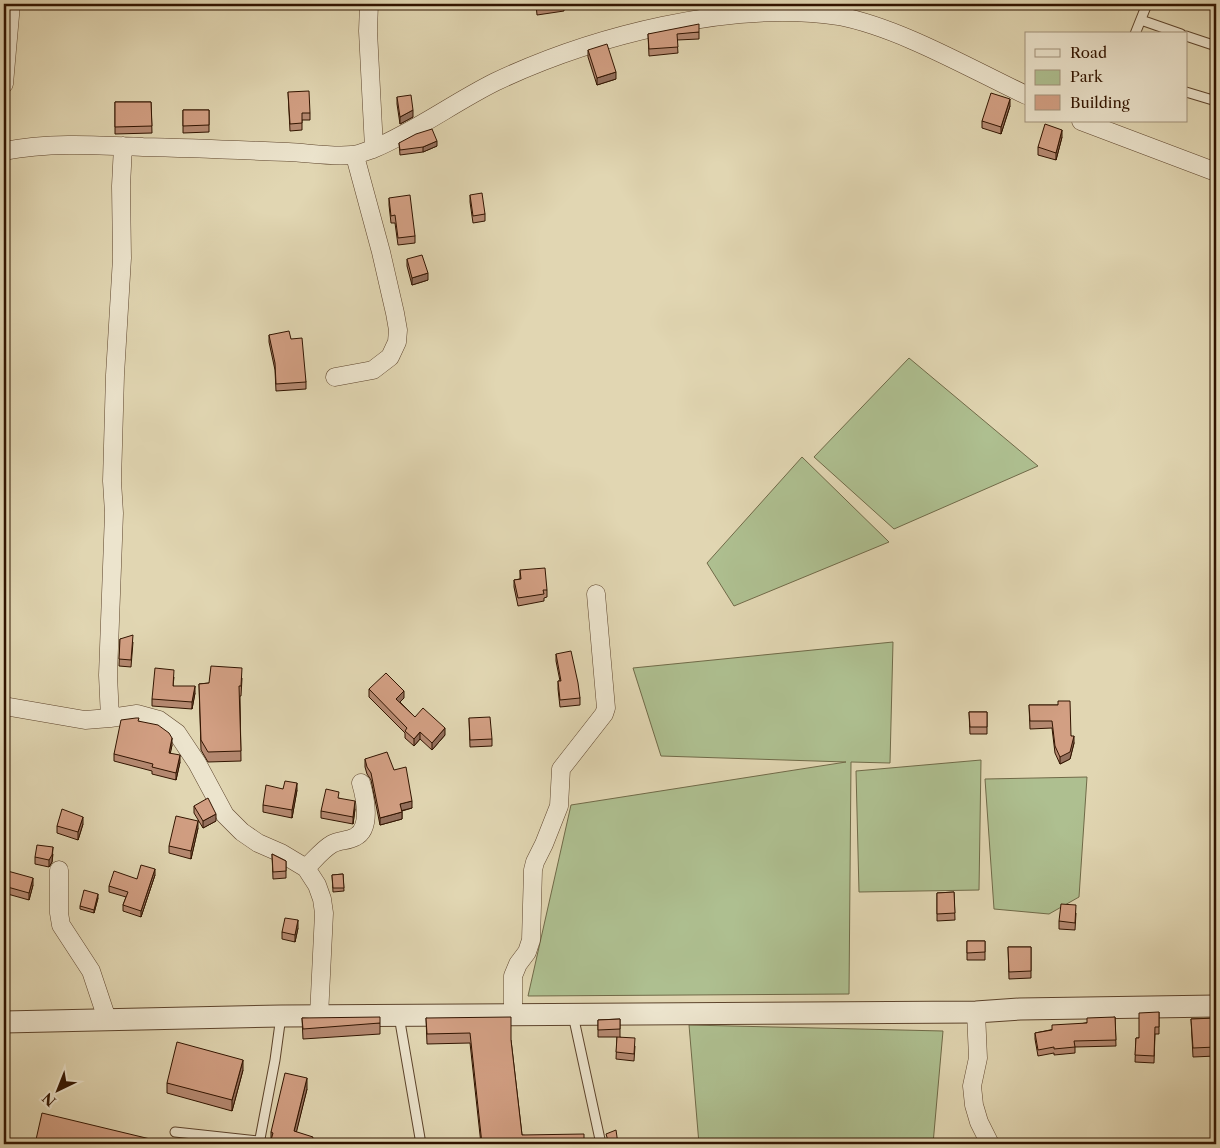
<svg xmlns="http://www.w3.org/2000/svg" width="1220" height="1148" viewBox="0 0 1220 1148" font-family="'Libre Caslon Text',serif">
<style>
.green{fill:#aebf90;stroke:#706a48}
.lines{fill:none;stroke-linecap:round;stroke-linejoin:round}
.service-casing{stroke:#5d442c;stroke-width:11}
.minor-casing{stroke:#5d442c;stroke-width:19}
.tertiary-casing{stroke:#5d442c;stroke-width:23}
.service{stroke:#ece4cd;stroke-width:9}
.minor{stroke:#ece4cd;stroke-width:18}
.tertiary{stroke:#ece4cd;stroke-width:21}
.wall{fill:#b58971;stroke:#311400}
.shaded-wall{fill:#936f5c;stroke:#311400}
.building{fill:#d29f83;stroke:#311400}
</style>
<rect width="100%" height="100%" fill="#e1d6b2"/>
<filter id="stains"><feTurbulence type="fractalNoise" baseFrequency=".004" numOctaves="4"/><feColorMatrix values="0 0 0 0 .2 0 0 0 0 .09 0 0 0 0 .02 0 0 0 .5 -.17"/></filter>
<radialGradient id="worn" r=".72"><stop offset=".6" stop-color="#630" stop-opacity="0"/><stop offset="1" stop-color="#630" stop-opacity=".3"/></radialGradient>
<path class="green" d="M909,358l129,108 -144,63 -80,-72z
M802,457l87,85 -155,64 -27,-43z
M893,642l-3,121 -39,-1 -2,232 -321,2 43,-191 275,-43 -185,-6 -28,-88z
M981,760l-2,130 -120,2 -3,-121z
M1087,777l-8,120 -30,17 -55,-5 -9,-130z
M689,1025l254,6 -10,113h-234z"/>
<g class="lines">
<defs>
<path id="service" d="M1141,20l40,14
M1135,34l12,-30
M1186,36l30,10
M1186,92l30,9
M573,1015l28,129
M399,1016l22,128
M175,1132l84,9
M259,1144l16,-84 6,-44"/>
<path id="minor" d="M369,4l-1,27 6,117
M4,84l7,-80
M1081,121l135,51
M4,151c45,-9 93,-6 139,-4 48,1 97,3 145,5 21,1 43,5 64,3 7,0 14,-4 21,-6 43,-18 80,-46 122,-67 97,-46 236,-82 344,-66 61,12 130,52 187,79
M335,377l38,-7 17,-13 7,-15 1,-12 -3,-17 -14,-61 -26,-96
M4,706l81,14 25,-2 27,-4 22,6 18,13 20,30 28,52 17,17 16,11 23,10 25,15 11,17 5,14 2,14 -5,103
M110,718l-2,-43 6,-162 -2,-32 3,-106 7,-117 -1,-72 2,-40
M306,868c8,-8 17,-19 26,-24 7,-4 16,-3 23,-7 17,-8 10,-40 6,-54
M59,870v43l2,12 30,46 16,48
M976,1012l2,46 -6,28 2,19 5,17 11,22
M513,1015v-39l5,-12 9,-12 4,-12 2,-70 2,-8 9,-18 15,-38 2,-37 43,-55 2,-6 -10,-114"/>
<path id="tertiary" d="M4,1022l277,-6 695,-4 44,-3 196,-3"/>
</defs>
<use href="#service" class="service-casing"/>
<use href="#minor" class="minor-casing"/>
<use href="#tertiary" class="tertiary-casing"/>
<use href="#service" class="service"/>
<use href="#minor" class="minor"/>
<use href="#tertiary" class="tertiary"/>
</g>
<path class="wall" d="M536,4h28v7l-27,4z
M887,4h19l-1,4z
M699,32v7l-22,1 1,13 -29,3 -1,-22z
M588,50l28,29 -19,6 -9,-28z
M288,92l22,21v7h-8v10l-12,1z
M397,97l16,20 -13,7 -3,-20z
M115,102h36l1,31 -37,1z
M1010,106l-9,28 -19,-6v-7z
M183,110h26v22l-26,1z
M1062,137l-6,23 -18,-5v-8z
M399,143l38,3 -14,6 -23,3z
M470,195l15,19v7l-12,2 -3,-21z
M389,198l26,38v7l-17,2 -3,-22h-4l-2,-18z
M407,259l21,21 -16,5 -5,-19z
M269,335l22,4 15,43v7l-30,2 -1,-21 -6,-28z
M520,570l27,20v7l-3,1v3l-26,5 -4,-19v-7l6,-1z
M120,639l13,3 -2,25 -12,-1z
M556,654l24,44v7l-20,2 -2,-18v-8h2l-4,-20z
M174,677l-1,9 22,7 -3,16 -40,-3v-7z
M242,678l-1,18h-1l1,65 -33,1 -7,-12 -2,-66 10,-1z
M369,689l35,9 -4,4 15,15 30,18 -13,15 -12,-11 -6,7 -9,-8v-5l-36,-36z
M1029,705h29l16,38 -4,16 -10,5 -5,-11 -3,-25 -22,1z
M969,712h18v22h-17z
M469,718l23,21v7l-22,1z
M139,721l33,24 -2,8 10,9 -4,18 -24,-6v-3l-38,-10v-7z
M365,759l29,11 18,38 -10,3v8l-22,6 -9,-45 -4,-6 -2,-7z
M283,789l14,1 -5,28 -29,-6v-7z
M339,798l16,11 -2,15 -32,-6v-7z
M194,806l22,15 -13,7 -9,-15z
M83,824l-5,16 -21,-7v-7z
M198,828l-7,31 -22,-6v-7z
M53,854l-1,8 -3,5 -14,-3v-7z
M272,854l14,7v17l-13,1z
M4,870l29,15 -4,15 -25,-7z
M343,874l1,17 -11,1 -1,-17z
M155,875l-14,42 -18,-6v-6l3,-8 -17,-5v-6l28,-7z
M954,892l1,28 -18,1v-28z
M98,898l-4,15 -14,-4v-3z
M1076,913l-1,17 -16,-1v-8z
M298,928l-3,14 -13,-3v-7z
M967,941h18v19h-18z
M1008,947h23v31l-22,1z
M1159,1012v22h-4l-1,29 -19,-1 1,-24h3z
M1115,1017l1,29 -41,1v6l-21,2v-2l-16,3 -3,-17v-6z
M302,1018l78,5v11l-77,5z
M426,1018l85,22 11,95 62,9h-103l-11,-101 -43,1z
M1216,1018v38l-23,1 -2,-38z
M620,1019v18l15,9 -1,15 -18,-2 1,-22h-19v-17z
M243,1070l-11,41 -65,-18v-10z
M307,1089l-11,43 17,12h-42v-12z"/>
<path class="shaded-wall" d="M616,72v7l-19,6v-7z
M1010,99v7l-9,28v-7z
M413,110v7l-13,7v-7z
M1062,130v7l-6,23v-7z
M437,141v5l-14,6v-5z
M428,273v7l-16,5v-7z
M195,686v7l-3,16v-7z
M404,691v7l-8,8v-7z
M445,728v7l-13,15v-7z
M420,732v7l-6,7v-7z
M1074,736v7l-4,16 -10,5v-7z
M172,738v7l-3,15v-7z
M180,755v7l-4,18v-7z
M297,783v7l-5,28v-8z
M355,801v8l-2,15v-7z
M412,801v7l-12,3v-7z
M402,812v7l-22,6v-7z
M216,814v7l-13,7v-7z
M83,817v7l-5,16v-8z
M198,821v7l-7,31v-8z
M53,847l-1,15 -3,5v-7z
M155,869v6l-14,42v-6z
M33,878v7l-4,15v-7z
M98,894v4l-4,15v-3z
M298,920v8l-3,14v-7z
M243,1060v10l-11,41v-11z
M307,1078v11l-13,53v-11z"/>
<path class="building" d="M537,4h27l-27,4z
M699,24v8l-22,2 1,13 -29,2 -1,-15z
M607,44l9,28 -19,6 -9,-28z
M309,91l1,22h-8v10l-12,1 -2,-32z
M991,93l19,6 -9,28 -19,-6z
M411,95l2,15 -13,7 -3,-20z
M115,102h36l1,24 -37,1z
M183,110h26v15l-26,1z
M1045,124l17,6 -6,23 -18,-6z
M432,129l5,12 -14,6 -23,3 -1,-7 17,-9z
M482,193l3,21 -12,2 -3,-21z
M410,195l5,41 -17,2 -3,-23 -4,1 -2,-18z
M422,255l6,18 -16,5 -5,-19z
M289,331l2,8 11,-1 4,44 -30,2 -1,-21 -6,-28z
M545,568l2,22h-4l1,4 -26,4 -4,-18 7,-1 -1,-9z
M133,635l-2,25 -12,-1 1,-20z
M571,651l7,32 2,15 -20,2 -2,-19h3l-5,-27z
M211,666l31,2 -1,18h-2l2,65 -33,1 -7,-12 -2,-56 10,-1z
M155,668l19,2 -1,16h22l-3,16 -40,-3z
M386,673l18,18 -8,8 19,18 8,-9 22,20 -13,15 -12,-11 -6,7 -9,-8 2,-3 -38,-39z
M1058,701h12l1,35h3l-4,16 -10,5 -5,-11 -3,-25h-22l-1,-16h29z
M969,712h18v15h-17z
M490,717l2,22 -22,1 -1,-22z
M136,718h3l-1,3 20,4 11,8 3,5 -3,15 11,2 -4,18 -24,-6 1,-3 -39,-10 7,-34z
M387,752l7,18 12,-3 6,34 -12,3 2,8 -22,6 -9,-45 -4,-6 -2,-8z
M285,781l12,2 -5,27 -29,-5 3,-20 17,4z
M326,789l13,3 -1,6 17,3 -2,16 -32,-6z
M208,798l8,16 -13,7 -9,-15z
M62,809l21,8 -5,15 -21,-6z
M176,816l22,5 -7,30 -22,-5z
M37,845l16,2 -1,8 -3,5 -14,-3z
M272,854l14,7v10l-13,1z
M141,865l14,4 -14,42 -18,-6 5,-13 -19,-6 5,-15 23,8z
M4,870l29,8 -4,15 -25,-7z
M343,874l1,14h-11l-1,-13z
M84,890l14,4 -4,16 -14,-4z
M954,892l1,21 -18,1v-21z
M1061,904l15,1 -1,18 -16,-2z
M285,918l13,2 -3,15 -13,-3z
M967,941h18v11l-18,1z
M1008,947h23v24l-22,1z
M1159,1012v15h-4l-1,29 -19,-1 1,-17h3v-25z
M380,1017v6l-77,6 -1,-11z
M511,1017v23l11,95 62,-1v10h-102l-12,-111 -43,1 -1,-16z
M1115,1017l1,23 -42,1 1,6 -21,2v-2l-16,3 -3,-17 17,-3v-5l35,-2v-5z
M1216,1018v29l-23,1 -2,-29z
M620,1019v10l-22,1v-10z
M617,1037l18,1 -1,16 -18,-2z
M177,1042l66,18 -11,40 -65,-17z
M285,1073l22,5 -13,53 19,6 -2,7h-25l-15,-4 2,-7 -2,-1z
M42,1113l129,31h-136z
M616,1130l2,14h-9l-3,-10z"/>
<rect width="1220" height="1148" fill="none" stroke="#e1d6b2" stroke-width="20"/>
<rect x="5" y="5" width="1210" height="1138" fill="none" stroke="#311400" stroke-width="2.5"/>
<rect x="10" y="10" width="1200" height="1128" fill="none" stroke="#311400"/>
<rect x="1025" y="32" width="162" height="90" fill="#ece4cd" stroke="#a1917b"/>
<rect x="1035" y="49" width="25" height="8" fill="#ece4cd" stroke="#a1917b"/>
<text x="1070" y="58" font-size="15" fill="#311400">Road</text>
<rect x="1035" y="70" width="25" height="15" fill="#aebf90" stroke="#a1917b"/>
<text x="1070" y="82" font-size="15" fill="#311400">Park</text>
<rect x="1035" y="95" width="25" height="15" fill="#d29f83" stroke="#a1917b"/>
<text x="1070" y="108" font-size="15" fill="#311400">Building</text>
<g transform="translate(58 1090) rotate(223)" stroke="#ece4cd" stroke-width="4" paint-order="stroke">
<path d="M0-4L9 19L0 12L-9 19Z" fill="#311400"/>
<text y="-8" font-size="14" font-weight="bold" text-anchor="middle" fill="#311400">N</text>
</g>
<rect width="100%" height="100%" filter="url(#stains)"/>
<rect width="100%" height="100%" fill="url(#worn)"/>
</svg>
